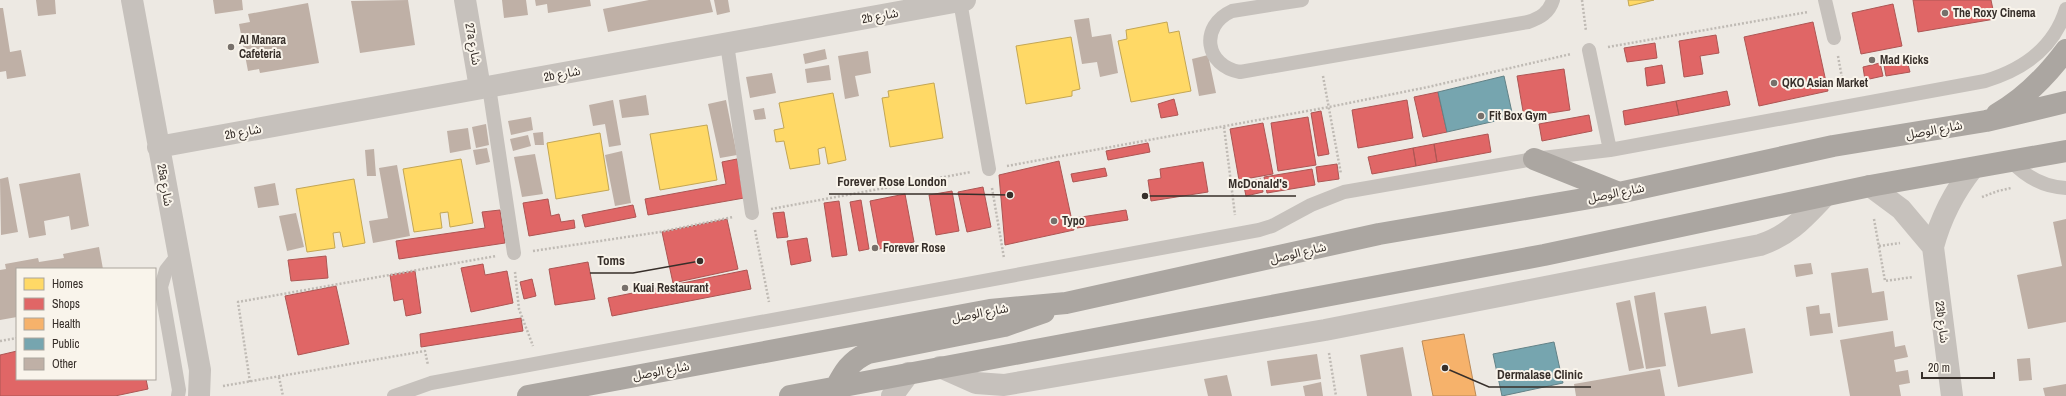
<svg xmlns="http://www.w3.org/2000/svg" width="2066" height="396" viewBox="0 0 2066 396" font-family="'Archivo Narrow','Noto Sans Arabic',sans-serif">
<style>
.homes{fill:#ffd966;stroke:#c3a654}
.shops{fill:#e06666;stroke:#ad5654}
.health{fill:#f6b26b;stroke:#bd8b58}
.public{fill:#76a5af;stroke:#638287}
.building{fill:#bfb0a6}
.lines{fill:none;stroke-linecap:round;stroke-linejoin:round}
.path{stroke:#bfbab4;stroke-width:2.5;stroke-dasharray:2 2;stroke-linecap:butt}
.lane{stroke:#c6c1bc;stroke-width:14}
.street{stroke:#c6c1bc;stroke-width:22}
.primary{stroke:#aba6a1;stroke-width:22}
.poi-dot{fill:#77706b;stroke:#f9f4eb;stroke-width:1.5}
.labels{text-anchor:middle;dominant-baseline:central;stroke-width:4;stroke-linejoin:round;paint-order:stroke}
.poi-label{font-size:12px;font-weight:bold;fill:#372f2a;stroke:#f9f4eb;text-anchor:start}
.street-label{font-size:12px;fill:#372f2a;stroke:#f9f4eb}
.leader{fill:none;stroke:#372f2a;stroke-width:1.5}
.callout-dot{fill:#372f2a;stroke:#f9f4eb;stroke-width:1.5}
.callout-label{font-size:13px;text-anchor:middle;font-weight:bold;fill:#372f2a;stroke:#f9f4eb;stroke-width:4;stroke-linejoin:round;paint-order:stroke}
</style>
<rect width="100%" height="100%" fill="#ede9e3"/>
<path class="homes" d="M1628,0h26l-25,6z
M1167,22l2,11 10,-2 12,60 -60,11 -13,-61 9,-2 -1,-9z
M1071,37l9,52 -8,2v5l-46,8 -10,-58z
M934,83l9,55 -53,9 -8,-49 7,-1 -1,-6z
M833,93l13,67 -18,4 -3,-17 -7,2 2,15 -30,5 -6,-28 -8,1 -2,-12 10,-2 -5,-25z
M707,125l10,55 -57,10 -10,-56z
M600,133l9,57 -53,9 -9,-56z
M461,159l12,64 -23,4 -2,-15 -8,1 2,15 -28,4 -11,-63z
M354,179l11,64 -22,4 -3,-15 -7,1 2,15 -28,4 -11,-63z"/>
<path class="shops" d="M1913,0h78l4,19 -77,13z
M1893,4l9,42 -41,8 -9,-41z
M1813,22l15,69 -69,15 -15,-69z
M1716,35l3,18 -19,3 3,18 -19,3 -5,-36z
M1655,43l2,15 -30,4 -3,-14z
M1907,61l3,11 -24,4 -2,-11z
M1880,63l3,13 -18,4 -2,-13z
M1662,65l3,18 -18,3 -2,-18z
M1564,69l6,41 -46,7 -7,-41z
M1727,91l3,14 -51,10 -3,-14z
M1438,92l9,40 -24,5 -9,-40z
M1174,99l4,16 -17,3 -3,-14z
M1407,100l6,38 -55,10 -6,-38z
M1676,101l3,14 -54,10 -2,-14z
M1321,111l8,43 -11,2 -7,-43z
M1589,115l3,16 -50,10 -3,-17z
M1308,117l8,48 -38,6 -7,-48z
M1263,123l10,51 -34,6 -9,-51z
M1488,134l3,18 -54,10 -3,-18z
M1148,143l2,9 -42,8 -2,-9z
M1434,144l3,18 -21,4 -3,-18z
M1413,148l3,18 -44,8 -4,-17z
M737,159l7,39 -96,17 -3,-16 81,-15 -4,-22z
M1059,161l15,69 -69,15 -6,-70z
M1203,162l5,30 -57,9 -3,-21 13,-2 -1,-9z
M1337,164l2,15 -21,3 -2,-15z
M1105,168l2,8 -34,6 -2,-8z
M1312,169l3,16 -48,8 -3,-16z
M1261,179l2,13 -17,4 -3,-14z
M983,187l8,40 -24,5 -9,-40z
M952,191l7,40 -23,4 -7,-40z
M905,194l9,48 -35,7 -9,-48z
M548,199l3,17 8,-2 2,8 13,-2 1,8 -46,8 -6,-33z
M861,200l8,49 -10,2 -9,-49z
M839,201l8,54 -15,2 -8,-54z
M633,205l3,12 -51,10 -3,-12z
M500,210l5,33 -106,16 -3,-18 89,-13 -3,-16z
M1126,210l2,10 -51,8 -2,-10z
M784,212l4,25 -11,1 -4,-25z
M727,219l11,50 -65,14 -11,-51z
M807,238l4,23 -20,4 -4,-24z
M326,256l2,22 -37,3 -3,-21z
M588,262l7,37 -40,6 -6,-36z
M483,264l2,11 22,-4 6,32 -42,9 -10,-44z
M747,270l4,19 -139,27 -4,-18z
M415,271l6,42 -15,3 -3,-17 -9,2 -4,-26z
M532,279l4,17 -12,3 -4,-17z
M336,286l13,58 -51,11 -13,-59z
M521,318l2,13 -102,16 -1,-13z
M17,351v28h129l2,10 -33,7h-115v-41z"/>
<path class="health" d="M1464,334l12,62h-43l-11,-55z"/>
<path class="public" d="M1504,76l9,41 -66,15 -9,-40z
M1554,342l9,41 -61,13 -9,-42z"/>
<path class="building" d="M36,0h19l1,14 -18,2z
M213,0h29l1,10 -28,4z
M408,0l7,45 -55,8 -9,-52z
M502,0h24l2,15 -24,3z
M535,0h55l1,6 -43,7 -1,-9 -11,2z
M649,0h61l3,12 -105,20 -5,-23z
M714,0h14l2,12 -13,3z
M308,3l11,60 -59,10 -1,-4 -11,2 -9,-47 11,-2 -2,-8z
M0,8h3l7,44 11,-2 5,26 -19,3 -1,-8 -6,1z
M1089,18l3,19 19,-3 7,39 -18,4 -3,-15 -15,2 -8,-44z
M825,49l2,10 -22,5 -2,-10z
M868,51l3,22 -16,3 4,20 -14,3 -7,-43z
M1208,55l8,38 -17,3 -7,-37z
M829,65l2,15 -24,3 -2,-14z
M772,73l4,20 -26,5 -4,-21z
M646,95l3,20 -27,3 -3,-18z
M613,100l8,45 -12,2 -4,-23 -12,2 -4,-21z
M726,100l11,55 -17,3 -12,-54z
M764,108l2,11 -11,1 -2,-10z
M531,117l2,13 -22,5 -3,-14z
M486,124l3,21 -13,3 -4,-21z
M468,128l3,21 -21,4 -3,-22z
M543,132l1,13h-9l-2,-12z
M528,135l3,11 -18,5 -3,-12z
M487,148l3,14 -14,3 -3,-15z
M374,149l2,27h-9l-2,-26z
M622,151l9,52 -16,3 -10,-51z
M535,154l8,40 -21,3 -8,-40z
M397,165l13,71 -37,7 -4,-22 19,-3 -9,-50z
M80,173l9,53 -18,4 -2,-14 -25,5 2,14 -17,3 -10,-54z
M8,177l10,55 -17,3 -1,-56z
M275,183l4,22 -21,3 -4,-21z
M296,213l8,34 -17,4 -8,-35z
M2066,219v103l-38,7 -11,-54 45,-9 -9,-44z
M99,247l4,22h-86v48l-17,3v-50l6,-1 -1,-5 33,-6 1,4 25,-4 -1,-4z
M1811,263l2,11 -17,3 -2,-12z
M1868,268l4,25 12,-2 4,29 -50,7 -7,-54z
M1655,292l11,74 -20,3 -12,-73z
M1630,300l14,68 -15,3 -13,-68z
M1819,305l1,9 10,-1 3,20 -23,3 -4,-29z
M1706,306l5,28 34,-6 8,45 -75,14 -14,-74z
M1893,331l2,16 10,-2 3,12 -14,3 2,12 12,-2 2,13 -11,2 2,11h-51l-10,-56z
M1403,347l9,49h-45l-7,-41z
M1317,354l4,25 -50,7 -4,-25z
M2030,358l2,22 -13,1 -2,-22z
M1660,369l5,27h-89l-2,-12z
M1227,375l5,21h-24l-4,-17z
M1321,382l2,14h-18l-2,-10z
M2066,384v12h-21l-2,-8z"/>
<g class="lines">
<path class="path" d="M1582,0l4,31
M1608,47l200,-35
M1838,56l6,33
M1323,76l18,98
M1224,127l11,88
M1007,166l322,-59 99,-20 143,-33
M992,188l12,70
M1982,197l16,-6 13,-3
M771,209l200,-37
M1874,219l11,62 28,-4
M755,230l14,72
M1879,246l21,-3
M533,251l127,-19 73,-15
M515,272l4,37 14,37
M0,341l17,-3
M1329,353l7,43
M279,377l4,19
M250,382l-12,-80 258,-46
M223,386l202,-35 3,14"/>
<path class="lane" d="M1302,0l-70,11c-33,15 -27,55 8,61l288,-50c12,-4 21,-9 25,-22
M1825,0l9,38
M960,1l29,168
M727,44l25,169
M1589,50l21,100
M489,87l25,166
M2011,161c15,16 33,26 55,27
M178,255l-12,15 -5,17 18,103 -1,6
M394,396l37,-13 828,-153 13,-4 39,-21 33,-13 190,-33 76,-9 375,-69c37,-11 69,-33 81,-72"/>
<path class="street" d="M132,0l68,370 -1,26
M465,0l15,88
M158,147l807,-147
M1870,186l31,23 32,38
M940,367l36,16 28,2 321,-55 435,-85c30,-10 44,-27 65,-49
M892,396l17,-23
M1952,396l-19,-149c8,-30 20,-54 40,-79"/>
<path class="primary" d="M1997,114c27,-15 51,-40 69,-64
M1534,159l85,34
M835,389c9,-17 15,-28 33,-36l136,-27 40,-14
M528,396l462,-86 76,-7 313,-69 240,-41 214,-47 153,-25 80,-19
M790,396l754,-141 326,-69 196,-35"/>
</g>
<g class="poi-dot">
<circle cx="1945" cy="13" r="4"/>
<circle cx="231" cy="47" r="4"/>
<circle cx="1872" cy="60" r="4"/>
<circle cx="1774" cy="83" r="4"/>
<circle cx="1481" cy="116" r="4"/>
<circle cx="1054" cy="221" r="4"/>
<circle cx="875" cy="248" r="4"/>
<circle cx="625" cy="288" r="4"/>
</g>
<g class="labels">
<g class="poi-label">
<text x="1953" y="13">The Roxy Cinema</text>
<text x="239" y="40">Al Manara<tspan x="239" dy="14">Cafeteria</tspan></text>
<text x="1880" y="60">Mad Kicks</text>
<text x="1782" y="83">QKO Asian Market</text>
<text x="1489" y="116">Fit Box Gym</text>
<text x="1062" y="221">Typo</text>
<text x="883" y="248">Forever Rose</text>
<text x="633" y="288">Kuai Restaurant</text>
</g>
<g class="street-label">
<text transform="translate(880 16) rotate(-10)">2b شارع</text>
<text transform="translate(473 44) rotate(80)">27a شارع</text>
<text transform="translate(562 74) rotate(-10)">2b شارع</text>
<text transform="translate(1934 130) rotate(-10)">شارع الوصل</text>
<text transform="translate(243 132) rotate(-10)">2b شارع</text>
<text transform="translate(165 185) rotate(80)">25a شارع</text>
<text transform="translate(1616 193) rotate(-11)">شارع الوصل</text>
<text transform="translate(1298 253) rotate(-13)">شارع الوصل</text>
<text transform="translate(980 313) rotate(-10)">شارع الوصل</text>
<text transform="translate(1942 322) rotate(83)">23b شارع</text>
<text transform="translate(661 371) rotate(-10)">شارع الوصل</text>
</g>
</g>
<path class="leader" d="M1010 195L954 194H829M1145 196L1220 196H1296M700 261L633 273H590M1445 368L1489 387H1591"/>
<g class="callout-dot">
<circle cx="1010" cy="195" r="4"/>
<circle cx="1145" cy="196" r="4"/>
<circle cx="700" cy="261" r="4"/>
<circle cx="1445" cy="368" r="4"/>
</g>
<g class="callout-label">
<text x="892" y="186">Forever Rose London</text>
<text x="1258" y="188">McDonald's</text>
<text x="611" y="265">Toms</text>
<text x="1540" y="379">Dermalase Clinic</text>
</g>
<rect x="16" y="268" width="140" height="112" fill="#f9f4eb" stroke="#aba59e"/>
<rect x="24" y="278" width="20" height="12" fill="#ffd966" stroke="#aba59e"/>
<text x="52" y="288" font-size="12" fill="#372f2a">Homes</text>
<rect x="24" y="298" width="20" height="12" fill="#e06666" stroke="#aba59e"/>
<text x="52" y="308" font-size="12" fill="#372f2a">Shops</text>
<rect x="24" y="318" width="20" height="12" fill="#f6b26b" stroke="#aba59e"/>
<text x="52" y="328" font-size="12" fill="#372f2a">Health</text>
<rect x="24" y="338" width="20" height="12" fill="#76a5af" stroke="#aba59e"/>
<text x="52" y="348" font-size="12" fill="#372f2a">Public</text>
<rect x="24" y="358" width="20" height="12" fill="#bfb0a6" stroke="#aba59e"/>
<text x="52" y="368" font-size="12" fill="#372f2a">Other</text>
<path d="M1922 372v6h72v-6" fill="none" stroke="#372f2a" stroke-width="2"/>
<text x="1928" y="372" font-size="12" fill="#372f2a" stroke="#f9f4eb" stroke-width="3" paint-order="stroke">20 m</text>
</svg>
